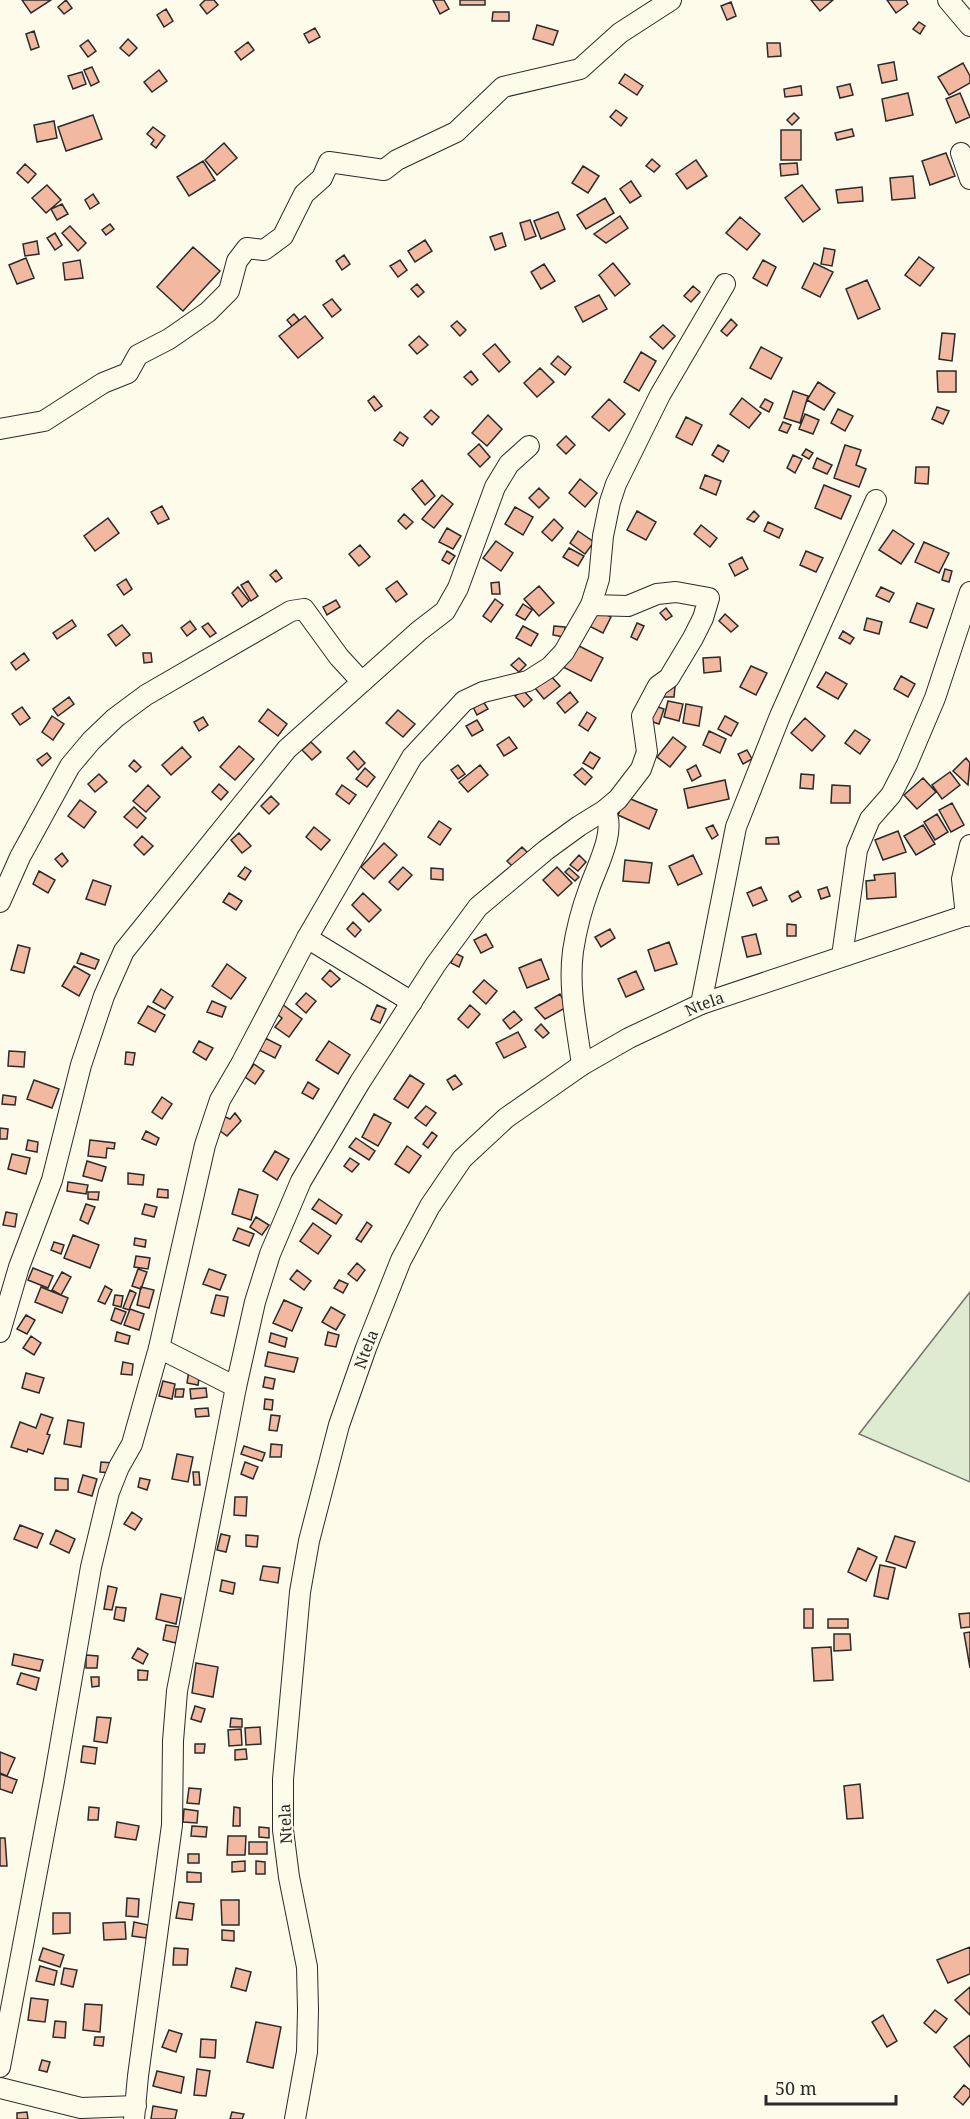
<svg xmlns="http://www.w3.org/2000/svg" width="970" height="2119" viewBox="0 0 970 2119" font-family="'Noto Serif',serif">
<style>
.green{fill:#deebd1;stroke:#74746e;stroke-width:1.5}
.building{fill:#f2b8a0;stroke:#2b2b2b;stroke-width:1.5}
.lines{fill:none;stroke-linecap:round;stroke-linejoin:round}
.minor-casing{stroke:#2b2b2b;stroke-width:22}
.minor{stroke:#fdfbea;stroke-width:20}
.labels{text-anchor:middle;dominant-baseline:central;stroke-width:4.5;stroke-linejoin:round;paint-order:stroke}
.street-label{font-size:16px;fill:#2b2b2b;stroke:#fdfbea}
</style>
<rect width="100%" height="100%" fill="#fdfbea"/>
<path class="green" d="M970,1292v190l-111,-48z"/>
<path class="building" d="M22,0h29l-20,13z
M66,0l6,8 -8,6 -6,-7z
M205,0h9l4,5 -11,9 -7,-9z
M433,0h11l5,9 -9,5z
M460,0h25v5h-25z
M811,0h22l-13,11z
M887,0h19l2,4 -12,9z
M731,2l5,14 -9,4 -6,-14z
M166,9l7,12 -9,6 -7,-12z
M493,12h16v9h-17z
M919,22l6,4 -5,8 -7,-5z
M537,25l21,6 -5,14 -20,-6z
M315,28l5,9 -11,6 -5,-9z
M34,31l5,16 -8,3 -5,-16z
M128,39l9,9 -8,8 -9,-8z
M88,40l8,11 -8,6 -8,-11z
M248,42l6,8 -13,10 -6,-8z
M767,43h13l1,13 -13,1z
M894,62l3,18 -15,3 -4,-18z
M963,63l7,13v7l-21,12 -11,-18z
M92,67l7,15 -8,4 -7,-16z
M159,70l8,11 -15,11 -8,-10z
M82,72l4,12 -13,5 -5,-13z
M625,74l18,12 -6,9 -18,-12z
M850,84l3,11 -13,3 -3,-11z
M801,86l1,9 -17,2 -1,-8z
M908,93l5,22 -27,6 -4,-22z
M960,93l10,24 -14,6 -10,-24z
M616,110l11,8 -6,8 -11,-9z
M794,113l5,5 -7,7 -5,-5z
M93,115l9,24 -36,12 -8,-24z
M54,121l3,17 -20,4 -3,-17z
M153,127l12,9 -9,12 -5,-4 3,-4 -7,-6z
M852,129l2,7 -17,4 -2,-7z
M781,130h20v30h-20z
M224,143l13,15 -20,17 -12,-15z
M946,153l9,23 -25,9 -8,-24z
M652,159l8,7 -6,6 -8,-6z
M696,160l11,16 -20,13 -11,-15z
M203,161l12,19 -26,16 -12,-19z
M797,163l1,11 -17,2 -1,-12z
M25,164l11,10 -8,9 -11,-10z
M583,166l16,10 -11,17 -16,-10z
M913,176l2,22 -23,2 -2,-22z
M631,181l10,15 -11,7 -10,-14z
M47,185l14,15 -15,13 -14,-15z
M802,185l18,24 -17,13 -18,-24z
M862,187l1,14 -25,2 -2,-13z
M93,194l6,9 -9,6 -5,-9z
M605,198l9,15 -28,16 -9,-14z
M62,204l6,10 -11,6 -6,-11z
M558,212l7,17 -24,10 -7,-18z
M620,216l8,12 -22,15 -12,-9z
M740,217l20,17 -13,16 -21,-17z
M530,220l6,16 -11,4 -5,-17z
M110,224l4,5 -8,6 -4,-5z
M70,226l16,17 -8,8 -16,-18z
M55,233l7,12 -7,5 -8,-12z
M502,233l4,13 -11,4 -5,-13z
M425,240l7,11 -17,11 -7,-11z
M37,241l2,13 -14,2 -2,-12z
M193,247l27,24 -37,40 -26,-24z
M824,248l11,2 -3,16 -11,-2z
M344,255l6,9 -8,6 -6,-9z
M919,257l15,11 -14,18 -15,-11z
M26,258l8,20 -17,6 -8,-19z
M80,260l3,18 -18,2 -2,-17z
M400,260l7,10 -9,7 -8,-11z
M763,260l13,7 -9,19 -14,-8z
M613,263l17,21 -15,12 -16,-21z
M814,263l19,9 -13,25 -18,-9z
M544,264l11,17 -14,8 -10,-17z
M867,280l13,29 -22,10 -12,-30z
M417,284l7,8 -6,5 -7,-8z
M693,286l7,6 -9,10 -7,-6z
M599,295l8,14 -24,13 -8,-15z
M332,299l9,11 -9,7 -9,-12z
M294,314l5,6 -7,6 -5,-6z
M305,316l18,22 -25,20 -19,-22z
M731,319l6,6 -10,11 -6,-5z
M457,321l9,9 -6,6 -9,-10z
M663,325l12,11 -12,13 -13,-12z
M942,333l13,1 -3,27 -13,-2z
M419,336l9,9 -11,9 -8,-9z
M495,344l15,18 -11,10 -16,-18z
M761,347l21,11 -11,21 -21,-11z
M641,352l15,9 -17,30 -15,-9z
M558,356l13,11 -6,8 -14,-11z
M540,368l14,14 -17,15 -13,-14z
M471,371l7,9 -6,5 -8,-8z
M937,371h19v21h-18z
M818,382l17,11 -11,17 -17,-10z
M793,391l15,5 -8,27 -16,-5z
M374,396l8,10 -7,5 -7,-10z
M742,398l19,15 -12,15 -19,-14z
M609,399l16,15 -16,17 -17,-14z
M765,399l8,4 -4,9 -9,-5z
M937,407l12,4 -6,13 -11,-5z
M838,409l15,7 -8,15 -14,-8z
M431,410l8,7 -7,8 -8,-8z
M805,414l14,6 -6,14 -14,-5z
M488,415l14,14 -15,17 -15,-13z
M686,417l16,8 -10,20 -16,-8z
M783,422l8,3 -4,8 -8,-3z
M400,432l8,6 -5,8 -9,-6z
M566,436l9,9 -9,9 -9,-9z
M479,444l11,13 -10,10 -12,-13z
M718,445l11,6 -6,11 -11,-7z
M845,445l16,5 -5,15 10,4 -7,18 -25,-9z
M806,449l7,4 -4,6 -7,-4z
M793,455l9,4 -7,14 -8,-5z
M817,458l15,7 -5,9 -14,-6z
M916,467h13l-1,17 -13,-1z
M705,475l16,6 -5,14 -16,-7z
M580,479l17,14 -12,14 -16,-14z
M422,480l13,16 -10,9 -13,-16z
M824,485l27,11 -10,23 -26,-11z
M539,488l10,10 -10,10 -10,-10z
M442,495l11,9 -19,24 -12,-9z
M162,506l7,13 -11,5 -7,-12z
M515,507l18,10 -10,18 -18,-11z
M637,511l19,11 -10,18 -19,-10z
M754,511l5,5 -5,6 -7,-3z
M404,514l9,8 -7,7 -8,-8z
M108,518l11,15 -24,18 -11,-15z
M554,519l9,9 -11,13 -10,-9z
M768,522l15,7 -4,9 -15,-7z
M701,525l16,13 -7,9 -16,-13z
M447,528l14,8 -8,13 -14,-7z
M893,530l21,14 -13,20 -22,-14z
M578,531l16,11 -9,12 -15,-11z
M496,541l17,12 -12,18 -18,-13z
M924,542l25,11 -10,20 -24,-11z
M360,545l10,12 -11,9 -10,-12z
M569,548l15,8 -6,10 -15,-9z
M447,551l8,5 -6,8 -7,-4z
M806,551l17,7 -7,14 -16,-7z
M742,557l6,12 -13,7 -6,-12z
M945,569l7,2 -3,11 -7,-2z
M276,570l6,8 -6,4 -6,-7z
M126,579l6,10 -8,6 -7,-10z
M248,581l10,15 -7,5 -10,-16z
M397,581l10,13 -11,8 -10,-13z
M499,582l1,12h-8l-1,-11z
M539,586l15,17 -15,13 -15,-17z
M238,587l11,14 -7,6 -10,-14z
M881,587l13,6 -5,9 -13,-6z
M495,599l8,6 -12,17 -8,-6z
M336,600l4,7 -13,8 -4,-8z
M917,603l17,6 -7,19 -17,-6z
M523,604l9,6 -7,10 -9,-5z
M666,608l6,8 -6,4 -6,-7z
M595,609l16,8 -8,16 -16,-8z
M725,614l13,12 -7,6 -12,-11z
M867,618l15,4 -3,12 -15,-4z
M72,620l4,6 -19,13 -4,-6z
M190,621l6,8 -9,7 -6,-8z
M208,623l8,10 -6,4 -8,-10z
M637,623l7,3 -7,14 -6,-3z
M122,625l8,10 -14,11 -8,-11z
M523,626l15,8 -7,12 -15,-8z
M554,626l11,1 -1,10 -11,-2z
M843,631l11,7 -4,6 -11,-6z
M575,644l28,14 -12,23 -28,-14z
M24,653l5,7 -13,10 -5,-7z
M143,653h8l1,9 -8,1z
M720,657l1,14 -17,2 -1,-15z
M519,658l7,7 -7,7 -8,-7z
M751,666l16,7 -11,22 -16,-8z
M826,672l21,12 -9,15 -21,-12z
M550,675l10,11 -16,13 -9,-11z
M901,676l14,8 -7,13 -14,-8z
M661,686l14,1 -1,10h-14z
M523,690l9,10 -8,7 -9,-11z
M570,692l8,10 -13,11 -8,-10z
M69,697l5,7 -16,12 -5,-7z
M481,698l7,11 -11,6 -6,-12z
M668,701l15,3 -4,17 -15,-4z
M686,704l16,3 -3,19 -16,-3z
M655,706l9,3 -5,15 -9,-3z
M22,707l8,11 -10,7 -8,-11z
M268,709l19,15 -9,12 -19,-15z
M398,710l17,14 -12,13 -17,-14z
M587,712l9,6 -8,13 -9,-6z
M52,716l12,8 -11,16 -11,-8z
M725,716l13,7 -7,13 -13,-7z
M203,717l5,8 -9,6 -5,-9z
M805,718l20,18 -13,15 -21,-18z
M477,720l6,10 -11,6 -6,-10z
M855,730l15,10 -10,14 -15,-11z
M709,731l17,8 -6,14 -17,-8z
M509,737l8,11 -13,8 -7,-11z
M673,737l13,10 -16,20 -13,-10z
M311,742l10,10 -9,8 -10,-10z
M239,746l15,13 -19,21 -15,-13z
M182,747l9,10 -20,18 -9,-10z
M747,750l5,9 -9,5 -5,-10z
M354,751l11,12 -7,7 -11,-12z
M590,752l10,6 -7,11 -10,-6z
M47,753l4,5 -9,8 -5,-6z
M966,758l4,5 -2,22 -15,-14z
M134,760l7,7 -5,5 -7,-6z
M458,765l7,9 -7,5 -7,-9z
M480,765l8,10 -20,17 -9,-10z
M696,765l5,11 -9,5 -5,-11z
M365,768l10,9 -8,10 -11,-8z
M582,768l10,9 -7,8 -11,-10z
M950,772l10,13 -18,14 -10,-14z
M99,774l8,8 -12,10 -7,-8z
M801,774l13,1 -1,14 -13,-1z
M923,778l13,14 -19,17 -13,-14z
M725,780l4,19 -41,9 -4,-19z
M219,784l9,8 -7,8 -9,-8z
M148,785l12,12 -14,15 -13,-11z
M342,785l14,10 -7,9 -13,-10z
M832,785l18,1v17h-19z
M271,796l8,8 -10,10 -8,-8z
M626,797l31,13 -8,19 -31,-14z
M80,800l16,12 -12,16 -16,-12z
M952,803l12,22 -13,7 -12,-22z
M134,807l12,11 -9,10 -13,-11z
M937,814l11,18 -13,8 -11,-18z
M439,821l12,8 -11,16 -12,-8z
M713,825l5,10 -6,4 -6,-11z
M923,825l12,19 -19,11 -12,-19z
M314,827l16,13 -9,10 -15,-13z
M898,831l8,21 -23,8 -8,-20z
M239,833l12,13 -9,7 -11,-13z
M142,836l11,10 -9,9 -10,-10z
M778,837l1,7h-13v-6z
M384,843l13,12 -23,24 -13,-12z
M522,847l6,6 -15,14 -6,-6z
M62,853l6,8 -6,6 -7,-8z
M579,855l7,7 -8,9 -8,-6z
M693,855l9,19 -24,11 -9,-19z
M625,860l27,3 -3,20 -26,-2z
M245,867l6,4 -6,9 -7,-4z
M403,867l9,8 -14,15 -9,-8z
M557,867l15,16 -14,13 -15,-16z
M431,868l12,1v11l-12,-1z
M569,868l10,9 -4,4 -10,-9z
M39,871l16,9 -7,13 -15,-9z
M895,873l1,24 -29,2 -1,-18 9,-1 -1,-5z
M93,880l18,6 -6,19 -19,-6z
M761,887l6,13 -14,6 -6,-13z
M827,887l3,9 -9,3 -3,-9z
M798,891l3,6 -9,5 -3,-6z
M229,893l13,8 -6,9 -13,-8z
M363,893l18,17 -12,12 -17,-17z
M353,922l8,8 -6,7 -8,-8z
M787,924l9,1v11h-9z
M610,929l5,9 -14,9 -6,-10z
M486,934l7,13 -12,6 -7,-13z
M756,934l5,20 -14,3 -5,-20z
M669,942l8,22 -22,7 -7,-21z
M18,945l12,3 -6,25 -13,-3z
M81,953l18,7 -4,9 -18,-6z
M455,953l8,4 -4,10 -8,-4z
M541,959l8,20 -22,9 -8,-20z
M227,964l19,14 -15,21 -19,-13z
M74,966l16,9 -11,21 -17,-10z
M330,970l10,9 -9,8 -9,-8z
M636,971l8,18 -18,8 -8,-18z
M484,980l13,11 -11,13 -13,-12z
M161,989l12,8 -8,12 -12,-7z
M306,993l10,8 -10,12 -10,-9z
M560,994l7,13 -22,12 -10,-11z
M212,1001l14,6 -4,10 -15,-5z
M282,1004l20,15 -13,18 -14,-10 7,-9 -6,-5z
M377,1005l9,4 -6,14 -9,-4z
M470,1005l10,9 -12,14 -10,-9z
M148,1006l17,9 -10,17 -17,-9z
M514,1011l8,9 -12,9 -7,-9z
M541,1024l8,9 -6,5 -8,-8z
M518,1032l8,15 -22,11 -8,-15z
M265,1038l16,8 -6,12 -16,-8z
M199,1041l14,7 -7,12 -13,-8z
M329,1041l21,14 -12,19 -22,-14z
M9,1051l16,1 -1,15 -16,-1z
M126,1052l9,1 -2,12 -8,-1z
M254,1064l10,7 -9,13 -10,-7z
M410,1075l14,9 -16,24 -14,-9z
M455,1075l7,9 -9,6 -6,-10z
M34,1080l25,9 -7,19 -25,-9z
M308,1082l11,7 -6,10 -11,-6z
M3,1095l13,2 -1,8 -13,-1z
M162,1097l10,7 -10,15 -10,-7z
M426,1106l10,7 -10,13 -11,-8z
M235,1113l6,8 -14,15 -11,-8 5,-13 9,4z
M374,1114l17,9 -13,23 -16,-9z
M0,1128l8,1 -1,10h-7z
M146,1131l13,7 -3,7 -14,-6z
M432,1132l5,4 -9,12 -5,-4z
M356,1138l19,13 -6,9 -20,-13z
M28,1140l10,2 -1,10 -11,-2z
M90,1140l25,3 -1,6 -7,-1 -1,10 -18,-2z
M407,1146l14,10 -12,17 -14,-9z
M275,1151l14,8 -12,21 -14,-9z
M12,1154l18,4 -4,16 -18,-5z
M350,1158l9,6 -7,8 -8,-6z
M87,1161l19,6 -4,14 -19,-5z
M128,1173l16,2 -1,10 -15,-1z
M68,1182l20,3 -2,9 -19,-3z
M158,1189l10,1v8l-11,-1z
M239,1189l19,6 -7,25 -19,-6z
M88,1192h11l-1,8 -10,-1z
M319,1199l23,16 -6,9 -24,-15z
M86,1204l9,3 -7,17 -8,-4z
M145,1204l12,3 -3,10 -12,-3z
M6,1212l11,2 -2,13 -12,-2z
M256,1217l13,8 -7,10 -12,-8z
M367,1222l5,4 -11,16 -5,-3z
M313,1223l18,13 -13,18 -18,-13z
M238,1228l16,6 -5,12 -16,-6z
M73,1235l26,10 -9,23 -26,-10z
M135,1238l11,2 -1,7 -11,-2z
M54,1242l10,3 -3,9 -10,-4z
M136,1256l14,2 -2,11 -14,-2z
M357,1263l8,7 -8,11 -9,-7z
M33,1268l20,8 -5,12 -20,-8z
M138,1269l9,3 -6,17 -9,-3z
M209,1269l17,6 -6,15 -17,-6z
M297,1270l14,11 -7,9 -14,-11z
M62,1272l9,5 -10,18 -9,-5z
M339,1280l9,4 -5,9 -9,-5z
M105,1286l7,4 -7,14 -7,-3z
M41,1287l27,11 -6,15 -27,-11z
M141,1287l13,3 -5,18 -12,-3z
M130,1290l6,3 -7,17 -6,-2z
M115,1295l8,1 -2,11 -8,-2z
M216,1295l12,2 -4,19 -13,-3z
M284,1300l18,8 -10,23 -19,-8z
M331,1307l14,8 -9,15 -14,-8z
M115,1308l11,4 -5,12 -10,-4z
M130,1309l14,5 -5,16 -15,-5z
M26,1315l9,5 -8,14 -10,-5z
M117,1332l13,4 -2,8 -13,-3z
M328,1332l11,3 -3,12 -11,-2z
M271,1333l16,5 -2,9 -16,-5z
M31,1336l10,7 -7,12 -11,-7z
M268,1352l30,6 -4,14 -29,-6z
M123,1362l10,2 -1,11 -11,-1z
M189,1370l11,2 -2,13 -11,-2z
M26,1373l18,5 -5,15 -17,-5z
M265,1377l10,2 -2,10 -10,-2z
M163,1381l12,3 -3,15 -13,-3z
M206,1388l1,9 -16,2 -1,-10z
M176,1389h8l-1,8h-8z
M265,1399l8,1 -1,10 -8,-1z
M208,1408l1,8 -13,1 -1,-8z
M41,1414l12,4 -6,16 3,1 -7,19 -15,-5 -1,3 -16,-5 9,-25 16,6z
M271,1415l9,1 -3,15 -8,-1z
M68,1420l16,3 -3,24 -17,-3z
M271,1444l11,1 -1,12h-11z
M244,1446l21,7 -3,8 -21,-7z
M177,1454l16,3 -5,25 -16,-3z
M101,1462l12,1 -1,10 -12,-1z
M245,1462l13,5 -5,12 -12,-5z
M193,1472h6l1,13h-6z
M83,1475l14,4 -5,17 -14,-4z
M55,1478l13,1v11h-13z
M140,1478l10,2 -3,10 -9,-3z
M235,1497h12l-1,19 -12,-1z
M132,1512l10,7 -7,11 -11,-6z
M20,1525l23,9 -6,14 -23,-9z
M56,1530l19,9 -6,14 -19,-9z
M221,1534l9,2 -4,16 -9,-2z
M246,1535l12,1 -1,11 -11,-1z
M895,1536l20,6 -9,26 -20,-7z
M858,1548l19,9 -11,24 -18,-9z
M880,1565l15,3 -7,31 -14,-3z
M263,1566l17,2 -2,15 -18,-3z
M222,1580l13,3 -2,11 -13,-3z
M108,1586l9,2 -5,22 -8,-1z
M161,1594l20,4 -5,26 -20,-5z
M116,1607l10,1 -2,13 -10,-2z
M804,1609h9v19h-9z
M970,1613v14l-9,1 -2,-14z
M828,1619h20v9h-20z
M166,1625l13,2 -3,16 -13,-3z
M970,1632v36l-6,-35z
M834,1634h16l1,16 -17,1z
M831,1647l2,33 -19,1 -2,-33z
M138,1648l10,6 -5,10 -11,-6z
M14,1654l29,6 -3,11 -28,-6z
M86,1655l12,1 -1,12h-11z
M196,1663l22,4 -5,30 -21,-4z
M138,1670l10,1 -1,9h-9z
M21,1673l18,5 -3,12 -19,-6z
M91,1677h8v9l-7,1z
M195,1706l10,3 -4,13 -10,-3z
M97,1717l14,1 -4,25 -13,-2z
M231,1718l11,1v8h-12z
M260,1727l1,17 -15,1 -1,-17z
M241,1729l1,16 -13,1 -1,-16z
M195,1744h10l-1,9h-9z
M83,1746l14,2 -2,16 -14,-2z
M246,1749l1,10 -12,1v-10z
M0,1752l15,6 -8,18 -7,-3z
M0,1774l17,6 -5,13 -12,-4z
M860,1784l3,34 -16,1 -3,-33z
M189,1788l12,1 -2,15 -12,-1z
M89,1807l10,1 -1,12h-10z
M234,1807l6,1v18h-7z
M184,1809l14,2 -1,12 -14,-1z
M117,1822l22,4 -3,14 -21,-3z
M192,1826l15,1 -1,10 -15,-1z
M259,1827l10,1v10l-10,-1z
M228,1836h18l-1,19h-18z
M0,1838h5l2,28h-7z
M249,1842h18v12h-18z
M188,1854h11v9h-11z
M245,1861v10l-13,1v-10z
M256,1861l9,1v12h-9z
M187,1872l14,1v9h-14z
M127,1898l12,1 -1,18 -12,-1z
M221,1900h18v25h-17z
M179,1902l15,2 -2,16 -16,-2z
M53,1913h17v20l-17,1z
M125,1922l1,17 -22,1 -1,-17z
M134,1922l14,3 -2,13 -14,-2z
M222,1930l12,1v10l-12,-1z
M970,1947v27l-22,9 -11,-23z
M43,1948l21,7 -4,12 -21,-7z
M174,1948l14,1 -1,16h-14z
M40,1966l17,5 -3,14 -18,-4z
M64,1968l13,2 -4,17 -12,-3z
M236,1968l15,4 -5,19 -15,-4z
M970,1987v28l-15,-15z
M31,1998l17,2 -3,22 -17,-2z
M85,2004l17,1 -2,27 -17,-2z
M935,2010l12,9 -11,14 -12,-10z
M883,2015l14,26 -10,6 -15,-25z
M55,2021l11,1 -1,16 -12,-1z
M256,2022l25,5 -8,41 -26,-6z
M169,2030l13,4 -6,18 -14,-5z
M970,2035v32l-16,-20z
M95,2037h9l-1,9 -9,-1z
M201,2039l15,1 -1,18 -15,-1z
M42,2060l8,2 -3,10 -8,-2z
M197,2069l13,2 -4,25 -12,-1z
M157,2071l27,6 -3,16 -28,-7z
M964,2085l6,5v6l-7,9 -9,-8z
M153,2106l24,4 -2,9h-24z
M27,2112l1,7h-11v-6z
M232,2112l12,2 -2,5h-12z"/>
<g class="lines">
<defs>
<g id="minor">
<path d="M948,0l22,26"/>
<path d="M961,153l9,26"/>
<path d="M0,429l44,-8 59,-38 25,-10 10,-18 31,-16 39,-27 21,-21 8,-30 10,-13 17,2 19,-14 21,-42 18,-16 7,-16 55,8 13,-10 59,-28 47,-45 77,-18 40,-36 51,-33"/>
<path d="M0,902l20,-45 50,-91 21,-25 24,-23 31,-23 145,-84 13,-2 35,48 23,25"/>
<path d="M966,916l-4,-37 8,-34"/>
<path d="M307,938l105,64"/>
<path d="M842,956l15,-106 13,-31 21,-24 16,-31 28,-66 35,-106"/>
<path d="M701,1004l35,-177 44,-111 96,-216"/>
<path d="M582,1065c-5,-37 -14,-76 -9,-114 3,-20 9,-43 16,-62 7,-21 28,-58 16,-79"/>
<path d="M0,1332l19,-65 33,-87 29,-115 23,-69 20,-45 163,-202 132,-118 26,-20 13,-23 37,-101 14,-23 20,-18"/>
<path d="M159,1348l77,39"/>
<path d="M0,2067l54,-286 37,-214 18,-75 10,-25 13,-23 27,-96 46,-203 15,-45 21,-36 66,-126 105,-181 52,-56 19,-9 45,-11 22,-14 14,-15 27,-47 8,-26 4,-43 7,-34 6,-18 44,-89 65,-111"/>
<path d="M0,2088l81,20 55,-2"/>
<path d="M134,2119l4,-43 34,-251 1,-84 4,-50 59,-304 19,-85 15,-48 31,-73 59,-99 76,-118 42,-57 68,-57 33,-24 26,-16 13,-11 23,-30 6,-17 -5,-36 16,-30 11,-8 24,-40 10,-20 6,-20 -33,-6 -19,2 -29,12 -37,-1"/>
<path id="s1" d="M295,2119l12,-67 1,-42 -1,-43 -18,-90 -6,-47v-51l17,-187 9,-51 30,-116 27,-77 35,-88 29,-54 32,-47 44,-41 76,-53 47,-27 72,-34 269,-90"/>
</g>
</defs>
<use href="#minor" class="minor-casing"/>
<use href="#minor" class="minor"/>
</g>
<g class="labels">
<g class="street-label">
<text stroke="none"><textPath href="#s1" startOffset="1287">Ntela</textPath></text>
<text stroke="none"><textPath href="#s1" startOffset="783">Ntela</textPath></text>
<text transform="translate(285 1824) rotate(-93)">Ntela</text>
</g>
</g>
<path d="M766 2095v9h130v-9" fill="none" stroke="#2b2b2b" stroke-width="3"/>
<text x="775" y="2095" font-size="18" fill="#2b2b2b" stroke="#fdfbea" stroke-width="4.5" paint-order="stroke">50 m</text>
</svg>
